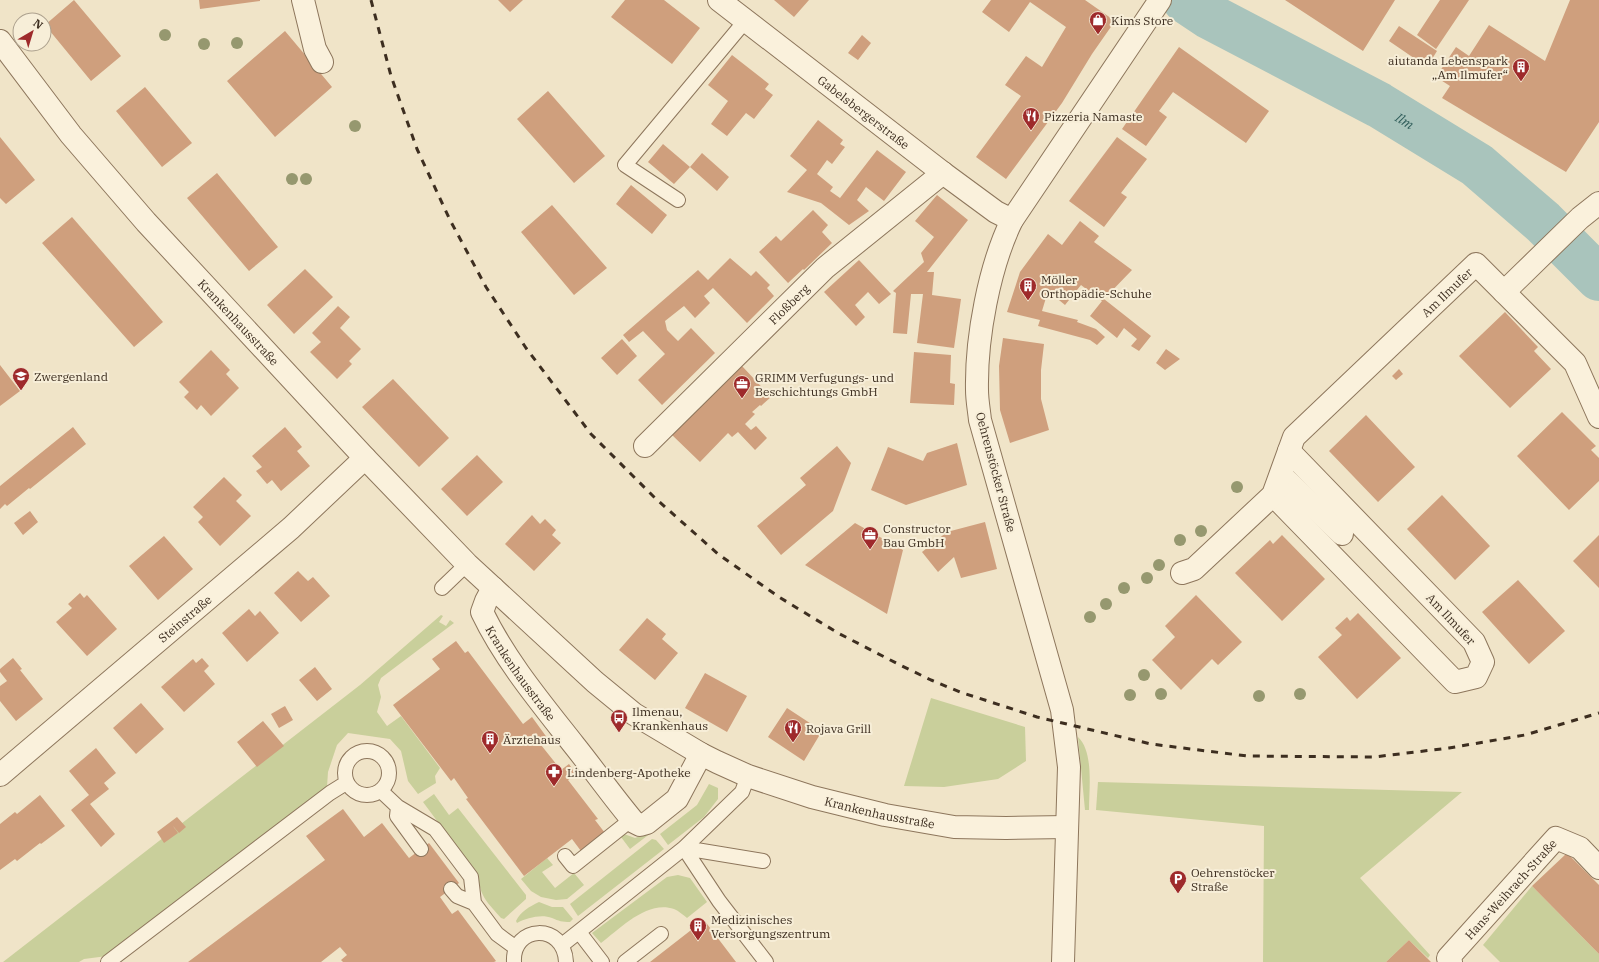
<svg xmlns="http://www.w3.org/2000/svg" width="1599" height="962" viewBox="0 0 1599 962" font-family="'IBM Plex Serif',serif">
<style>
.green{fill:#c9cf9b}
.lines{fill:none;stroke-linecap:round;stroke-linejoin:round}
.river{stroke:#a9c4bc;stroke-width:46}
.building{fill:#cf9f7d}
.service-casing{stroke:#8d765c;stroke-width:16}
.minor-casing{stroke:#8d765c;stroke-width:24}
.tertiary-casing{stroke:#8d765c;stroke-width:24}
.service{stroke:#faf1dc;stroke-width:14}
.minor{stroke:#faf1dc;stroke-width:22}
.tertiary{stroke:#faf1dc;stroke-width:22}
.rail{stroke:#3d2e20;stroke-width:3;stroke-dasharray:7 7;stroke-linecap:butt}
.tree{fill:#96986f}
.labels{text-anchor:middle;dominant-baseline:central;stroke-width:4;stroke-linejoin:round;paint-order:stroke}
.poi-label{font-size:12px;fill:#3d2e20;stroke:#f7eed8;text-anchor:start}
.street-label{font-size:12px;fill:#3d2e20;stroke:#f7eed8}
.water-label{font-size:13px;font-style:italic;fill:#2f5d5a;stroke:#f7eed8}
</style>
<rect width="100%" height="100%" fill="#f0e4c8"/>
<path class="green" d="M441,615l2,1 -4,6 7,4 4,-6 4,3 -73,55 -3,7 3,12 -4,15 10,14 14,-10 39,52 -5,8 1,7 -18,11 -10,-13 -7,-30 -11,-12 -42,-6 -11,12 -9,27 -1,15 -212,168 -31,4 -5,3h-76l357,-277z
M931,698l94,29 1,34 -28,18 -54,8 -40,-1z
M1078,737c16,15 11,52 11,73h-4z
M1098,782l364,10 -102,86 70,77 -2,3 -19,-18 -23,22h-123l1,-136 -168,-16z
M709,784l9,4v11l-14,18 -36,28 -8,-11 37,-29z
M434,794l15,21 9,-7 68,87v4l-22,20 -3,-1c-13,-15 -21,-21 -23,-42l-55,-74z
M685,802l3,2 -2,2 -56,43 -9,-12 3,-3 11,4 8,-3z
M652,839l4,1 8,9 -86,67 -8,-12z
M547,858l6,7 -11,7 13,16 19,-15 10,12 -17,14 -11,1 -15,-3 -10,-6 -10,-12z
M678,875l12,3 17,24 -20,16c-4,-3 -8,-7 -13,-9 -27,-9 -53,19 -73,34l-9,-10 75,-56z
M1532,886l67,68v8h-99l-17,-17z
M539,902l13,5h11l10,12 -3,3c-8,0 -11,-1 -18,-4 -11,-4 -25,0 -35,5l-1,-2c5,-10 13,-14 23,-19z"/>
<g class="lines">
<path class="river" id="s1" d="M1185,0l24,16 170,89 98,60 66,57 56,56"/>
</g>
<path class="building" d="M74,0l47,56 -30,25 -46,-56z
M199,0h61v1l-60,8z
M498,0h25l-13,12z
M625,0h39l36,28 -28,36 -61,-47z
M774,0h35l-15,17z
M991,0h94l30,21 -23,33 -30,49 -56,76 -30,-22 45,-61 -16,-11 21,-29 16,11 24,-40 -36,-25 -21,30 -27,-20z
M1285,0h110l-32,51z
M1440,0h29l-33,49 -19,-14z
M1570,0h29v122l-33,50 -124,-74 8,-12 -14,-9 20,-30 13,9 20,-31 56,36z
M1399,26l38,25 -10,16 -38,-26z
M285,31l47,56 -57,50 -48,-56z
M862,35l9,8 -13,17 -10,-7z
M1179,47l90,64 -23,32 -73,-51 -14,19 8,6 -21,29 -24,-17z
M732,55l37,29 -4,5 8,6 -19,24 -8,-6 -19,23 -16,-12 17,-23 -20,-16z
M145,87l47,56 -30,24 -46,-56z
M548,91l57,65 -31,27 -57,-64z
M818,120l25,20 -3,4 5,3 -13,17 -5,-4 -10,14 16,13 -3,4 10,7 37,-48 29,22 -22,29 -18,-14 -9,13 12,11 -20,14 -28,-22 -34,-11 20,-22 -17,-14z
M0,137l35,43 -29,24 -6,-6z
M1117,137l30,22 -26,34 6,4 -23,30 -35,-26z
M663,144l27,23 -16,17 -26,-22z
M702,153l27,24 -12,14 -27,-24z
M217,173l61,74 -29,24 -62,-73z
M631,185l36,30 -15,19 -36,-30z
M937,195l31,25 -41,52h7l-2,23 29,4 -7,49 -37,-5 6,-49h-12l-4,40 -14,-1 3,-40 -3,-2 31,-29 -3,-9 13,-16 -19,-16z
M552,205l55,63 -33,27 -53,-63z
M813,210l15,15 -6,7 10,11 -28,27 -1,-1 -15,14 -29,-31 17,-16 5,5z
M72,217l91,105 -29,25 -92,-104z
M1080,221l19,15 -5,6 38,28 -28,29 47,37 -12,15 -8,-5 6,-7 -13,-11 -7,10 -27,-22 12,-15 -21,-16 -16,20 -17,-14 -6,20 36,9 -1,2 19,7 9,8 -8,8 -7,-5 -52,-14 2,-6 -33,-8 13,-40 28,-38 14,11z
M730,258l21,18 5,-5 14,14 -3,3 7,8 -27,27 -34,-35 -9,8 6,7 -15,15 -11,-12 -19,15 2,9 11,11 13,-13 24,25 -53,52 -24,-25 27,-26 -22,-23 -14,11 -6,-7 75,-65 10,10z
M859,260l32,34 -12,10 -11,-12 -13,13 10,12 -9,9 -32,-34z
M305,269l28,28 -39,37 -27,-29z
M338,306l12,11 -10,11 21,21 -12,12 3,3 -15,15 -27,-27 11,-10 -9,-9z
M1505,312l33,35 -4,4 17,18 -41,39 -51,-52z
M1003,338l41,6 -3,26v29l8,31 -39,13 -10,-33 -1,-44z
M622,339l15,17 -20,19 -16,-17z
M1166,349l14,10 -15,11 -9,-7z
M211,350l19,20 -4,4 13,14 -28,28 -10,-11 -4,5 -13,-13 5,-5 -10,-10z
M914,352l37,3 -1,28 5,1 -1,21 -44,-2z
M0,365l20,26 -20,15z
M742,366l29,31 -10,9 -1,-1 -8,7 3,2 -10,10 6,6 5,-4 11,12 -12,12 -17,-18 -6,5 -4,-4 -28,29 -29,-28z
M1399,369l4,5 -7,6 -4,-4z
M393,379l56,59 -30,29 -57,-60z
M1562,412l34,34 -5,4 8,8v23l-30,29 -52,-54z
M1366,415l49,52 -37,35 -49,-51z
M73,427l13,17 -56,45 -1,-1 -22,18 -2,-2 -5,5v-23z
M285,427l17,20 -5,4 13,15 -29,25 -9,-11 -5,4 -11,-13 6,-4 -10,-11z
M957,443l10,42 -61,20 -35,-15 17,-43 35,14 4,-8z
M837,446l14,17 -18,48 -52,44 -24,-29 49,-41 -6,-7z
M477,455l26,27 -36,34 -26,-27z
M224,477l18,18 -6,6 15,15 -31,30 -22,-24 5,-5 -10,-10z
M1442,495l48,51 -35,34 -48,-51z
M30,511l8,11 -15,13 -9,-12z
M532,515l8,9 5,-5 11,11 -4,5 9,8 -27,28 -29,-27z
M985,522l12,47 -36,9 -7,-21 -16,15 -16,-20 25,-20z
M855,523l48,27 -16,64 -82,-49z
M1282,535l43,44 -43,42 -47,-48 35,-33 3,4z
M1599,535v53l-26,-27z
M164,536l29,33 -35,31 -29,-34z
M298,571l10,10 5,-4 17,19 -29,26 -27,-29z
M1518,580l47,51 -36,33 -47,-52z
M80,593l4,5 3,-3 30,34 -30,27 -31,-34 16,-14 -4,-4z
M1196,595l46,47 -24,23 -6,-6 -31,31 -29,-30 23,-23 -10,-11z
M249,609l6,7 5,-5 19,22 -32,29 -25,-29z
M1358,613l43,45 -44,41 -39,-42 24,-22 -7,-7 12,-11 3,4z
M647,618l19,16 -4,5 16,14 -23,27 -36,-30z
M456,641l9,12 3,-2 55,73 9,-7 16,22 -7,6 20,25 8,-6 7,10 -8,6 30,39 -3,1 10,13 -24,18 -9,-12 -48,37 -58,-77 2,-1 -14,-20 -3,3 -58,-76 47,-36 -8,-10z
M13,658l9,11 -2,1 23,29 -27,22 -16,-20v-15l7,-5 -7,-9v-3z
M202,658l7,8 -5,5 11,13 -31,28 -23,-25 32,-28 3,4z
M315,667l17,22 -15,12 -18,-21z
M705,673l42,23 -20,36 -42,-24z
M141,703l23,26 -28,25 -23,-26z
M285,706l8,14 -14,8 -8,-14z
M787,708l35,23 -18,30 -36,-24z
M263,721l21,25 -27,21 -20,-25z
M96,748l20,25 -12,10 5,6 -19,15 25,30 -14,13 -30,-37 18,-15 -20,-24z
M40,795l25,31 -24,18 -1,-1 -23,18 -2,-2 -15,11v-46l15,-12 2,2z
M343,809l21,28 18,-14 27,35 20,-15 30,40 -19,14 12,17 6,-4 38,51 -2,1h-151l-2,-2 6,-5 -7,-8 -19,15h-133l137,-102 -19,-24z
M177,817l9,10 -7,6 -6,-7 5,7 -14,10 -7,-11z
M1567,853l32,32v69l-67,-68z
M704,920l32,42h-86z
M1409,940l22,22h-45z"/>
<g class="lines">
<defs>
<path id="service" d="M678,200l-53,-35 121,-145
M442,588l25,-24
M345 773a22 22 0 1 1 44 0a22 22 0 1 1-44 0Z
M381,791l17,16 37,22 36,48 3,26 23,31 19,14
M398,807l-1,9 24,33
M684,848l35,53 47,61
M684,848l79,13
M565,856l8,10 59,-47
M451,889l6,7 17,7
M579,932l23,30
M562,945l122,-97 58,-56 6,-16
M108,962l222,-169 16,-10
M514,962c-2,-37 50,-40 52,0
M625,962l36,-28"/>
<g id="minor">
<path d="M303,0l12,49 7,13"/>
<path id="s2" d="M719,0l224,173 53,39 16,8"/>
<path d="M1504,292l76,-74 19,-15"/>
<path id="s3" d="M645,446l180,-178 118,-95"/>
<path d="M1281,475l61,59"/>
<path d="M1273,495l182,187 21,-5 7,-15 -9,-20 -185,-191"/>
<path id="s4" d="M1182,573l12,-4 79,-74 21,-58 182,-173 99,99 24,54"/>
<path id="s5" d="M493,588l-7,13 -4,11c23,48 59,91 92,133 20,25 39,52 60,77l6,3 7,-2 30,-24 24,-45"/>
<path id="s6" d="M0,775l291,-247 74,-70"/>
<path id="s7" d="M1451,962l-3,-4 108,-120 24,10 19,20"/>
</g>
<g id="tertiary">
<path id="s8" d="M0,41l71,94 75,87 219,236 102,106 128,118 39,32 67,40 16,8 31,14 64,21 73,18 69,12 52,1 61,-1"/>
<path d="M1063,962l6,-195 -7,-57 -82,-290c-1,-10 -3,-20 -3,-30 -1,-52 12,-123 35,-170l148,-220"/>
</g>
</defs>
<use href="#service" class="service-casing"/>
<use href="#minor" class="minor-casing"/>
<use href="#tertiary" class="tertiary-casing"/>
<use href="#service" class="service"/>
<use href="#minor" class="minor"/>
<use href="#tertiary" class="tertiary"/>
<path class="rail" d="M371,0l20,76 26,73 33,71 36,67 40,61 65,86 64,64 63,56 61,43 59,36 62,32 31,15 29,12 77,25 114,27 96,12 127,1 75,-9 76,-13 74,-22"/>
</g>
<g class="tree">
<circle cx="165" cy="35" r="6"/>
<circle cx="237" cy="43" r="6"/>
<circle cx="204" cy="44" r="6"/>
<circle cx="355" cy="126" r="6"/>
<circle cx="292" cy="179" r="6"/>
<circle cx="306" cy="179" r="6"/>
<circle cx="1237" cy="487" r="6"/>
<circle cx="1201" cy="531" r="6"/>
<circle cx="1180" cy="540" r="6"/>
<circle cx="1159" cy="565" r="6"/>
<circle cx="1147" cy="578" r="6"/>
<circle cx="1124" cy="588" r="6"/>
<circle cx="1106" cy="604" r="6"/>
<circle cx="1090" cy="617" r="6"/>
<circle cx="1144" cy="675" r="6"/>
<circle cx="1161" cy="694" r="6"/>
<circle cx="1300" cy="694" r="6"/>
<circle cx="1130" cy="695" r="6"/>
<circle cx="1259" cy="696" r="6"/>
</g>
<defs>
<symbol id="shop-pin" viewBox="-11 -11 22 30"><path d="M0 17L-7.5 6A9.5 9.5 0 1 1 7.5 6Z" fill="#9e2a2b" stroke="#f7eed8"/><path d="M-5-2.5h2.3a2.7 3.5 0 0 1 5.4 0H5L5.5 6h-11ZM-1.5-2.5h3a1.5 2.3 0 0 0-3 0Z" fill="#fff"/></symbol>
<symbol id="building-pin" viewBox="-11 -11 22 30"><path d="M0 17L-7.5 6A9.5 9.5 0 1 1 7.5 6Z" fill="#9e2a2b" stroke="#f7eed8"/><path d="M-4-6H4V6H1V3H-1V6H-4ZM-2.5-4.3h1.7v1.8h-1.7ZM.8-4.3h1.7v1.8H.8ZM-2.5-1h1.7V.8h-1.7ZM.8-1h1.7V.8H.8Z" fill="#fff"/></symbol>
<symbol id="restaurant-pin" viewBox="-11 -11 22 30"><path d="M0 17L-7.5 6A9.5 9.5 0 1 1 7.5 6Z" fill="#9e2a2b" stroke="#f7eed8"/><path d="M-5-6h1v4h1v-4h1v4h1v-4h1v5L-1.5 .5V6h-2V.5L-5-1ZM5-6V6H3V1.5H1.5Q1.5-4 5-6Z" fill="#fff"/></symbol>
<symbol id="school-pin" viewBox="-11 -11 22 30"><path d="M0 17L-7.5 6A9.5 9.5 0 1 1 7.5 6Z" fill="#9e2a2b" stroke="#f7eed8"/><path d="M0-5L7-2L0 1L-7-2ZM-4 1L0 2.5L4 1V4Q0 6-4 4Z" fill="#fff"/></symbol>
<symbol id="office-pin" viewBox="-11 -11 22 30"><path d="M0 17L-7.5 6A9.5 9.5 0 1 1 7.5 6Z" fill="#9e2a2b" stroke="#f7eed8"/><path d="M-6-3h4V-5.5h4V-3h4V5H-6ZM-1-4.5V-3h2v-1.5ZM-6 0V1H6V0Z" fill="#fff"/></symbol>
<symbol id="bus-pin" viewBox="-11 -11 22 30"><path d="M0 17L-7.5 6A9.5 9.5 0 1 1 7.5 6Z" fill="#9e2a2b" stroke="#f7eed8"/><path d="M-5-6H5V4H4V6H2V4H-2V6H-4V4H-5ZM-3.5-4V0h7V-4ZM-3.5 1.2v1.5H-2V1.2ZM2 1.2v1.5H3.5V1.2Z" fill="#fff"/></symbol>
<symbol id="pharmacy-pin" viewBox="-11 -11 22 30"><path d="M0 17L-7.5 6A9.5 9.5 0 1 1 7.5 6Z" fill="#9e2a2b" stroke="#f7eed8"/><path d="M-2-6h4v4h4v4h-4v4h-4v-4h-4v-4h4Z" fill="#fff"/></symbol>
<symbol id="parking-pin" viewBox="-11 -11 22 30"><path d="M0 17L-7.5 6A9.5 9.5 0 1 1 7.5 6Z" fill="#9e2a2b" stroke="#f7eed8"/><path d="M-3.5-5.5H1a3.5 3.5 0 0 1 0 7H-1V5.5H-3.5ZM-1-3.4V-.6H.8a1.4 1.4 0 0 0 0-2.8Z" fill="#fff"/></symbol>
</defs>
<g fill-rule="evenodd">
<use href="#shop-pin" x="1088" y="10" width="20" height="27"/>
<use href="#building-pin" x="1511" y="57" width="20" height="27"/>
<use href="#restaurant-pin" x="1021" y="106" width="20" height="27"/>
<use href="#building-pin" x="1018" y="276" width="20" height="27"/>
<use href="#school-pin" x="11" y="366" width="20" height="27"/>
<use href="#office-pin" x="732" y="374" width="20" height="27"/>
<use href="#office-pin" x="860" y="525" width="20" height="27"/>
<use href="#bus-pin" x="609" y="708" width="20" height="27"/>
<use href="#restaurant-pin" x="783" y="718" width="20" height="27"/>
<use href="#building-pin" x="480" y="729" width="20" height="27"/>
<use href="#pharmacy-pin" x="544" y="762" width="20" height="27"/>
<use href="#parking-pin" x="1168" y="869" width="20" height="27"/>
<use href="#building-pin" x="688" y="916" width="20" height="27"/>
</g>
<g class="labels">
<g class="poi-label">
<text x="1111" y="20">Kims Store</text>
<text x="1508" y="60" text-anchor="end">aiutanda Lebenspark<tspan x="1508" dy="14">„Am Ilmufer“</tspan></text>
<text x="1044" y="116">Pizzeria Namaste</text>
<text x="1041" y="279">Möller<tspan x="1041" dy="14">Orthopädie-Schuhe</tspan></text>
<text x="34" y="376">Zwergenland</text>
<text x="755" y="377">GRIMM Verfugungs- und<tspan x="755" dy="14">Beschichtungs GmbH</tspan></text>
<text x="883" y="528">Constructor<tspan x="883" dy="14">Bau GmbH</tspan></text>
<text x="632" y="711">Ilmenau,<tspan x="632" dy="14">Krankenhaus</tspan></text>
<text x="806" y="728">Rojava Grill</text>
<text x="503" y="739">Ärztehaus</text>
<text x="567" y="772">Lindenberg-Apotheke</text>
<text x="1191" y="872">Oehrenstöcker<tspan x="1191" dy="14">Straße</tspan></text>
<text x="711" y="919">Medizinisches<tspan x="711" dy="14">Versorgungszentrum</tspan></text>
</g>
<g class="street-label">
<text stroke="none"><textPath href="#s2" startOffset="183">Gabelsbergerstraße</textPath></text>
<text stroke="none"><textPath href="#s4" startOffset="393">Am Ilmufer</textPath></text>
<text stroke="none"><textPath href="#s3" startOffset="202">Floßberg</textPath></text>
<text stroke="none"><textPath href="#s8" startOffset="369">Krankenhausstraße</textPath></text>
<text transform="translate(996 472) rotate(75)">Oehrenstöcker Straße</text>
<text stroke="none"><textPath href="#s6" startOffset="242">Steinstraße</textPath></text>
<text transform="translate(1451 619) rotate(47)">Am Ilmufer</text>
<text stroke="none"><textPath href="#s5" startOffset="99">Krankenhausstraße</textPath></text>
<text stroke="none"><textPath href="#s8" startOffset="1193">Krankenhausstraße</textPath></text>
<text stroke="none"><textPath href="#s7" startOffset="98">Hans-Weihrach-Straße</textPath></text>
</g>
<g class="water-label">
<text stroke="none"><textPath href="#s1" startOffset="251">Ilm</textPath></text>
</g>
</g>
<g transform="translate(32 32) rotate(38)"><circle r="19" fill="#f7eed8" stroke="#ada18e"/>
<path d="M0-3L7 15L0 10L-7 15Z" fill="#9e2a2b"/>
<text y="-6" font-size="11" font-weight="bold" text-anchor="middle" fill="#3d2e20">N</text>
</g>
</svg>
